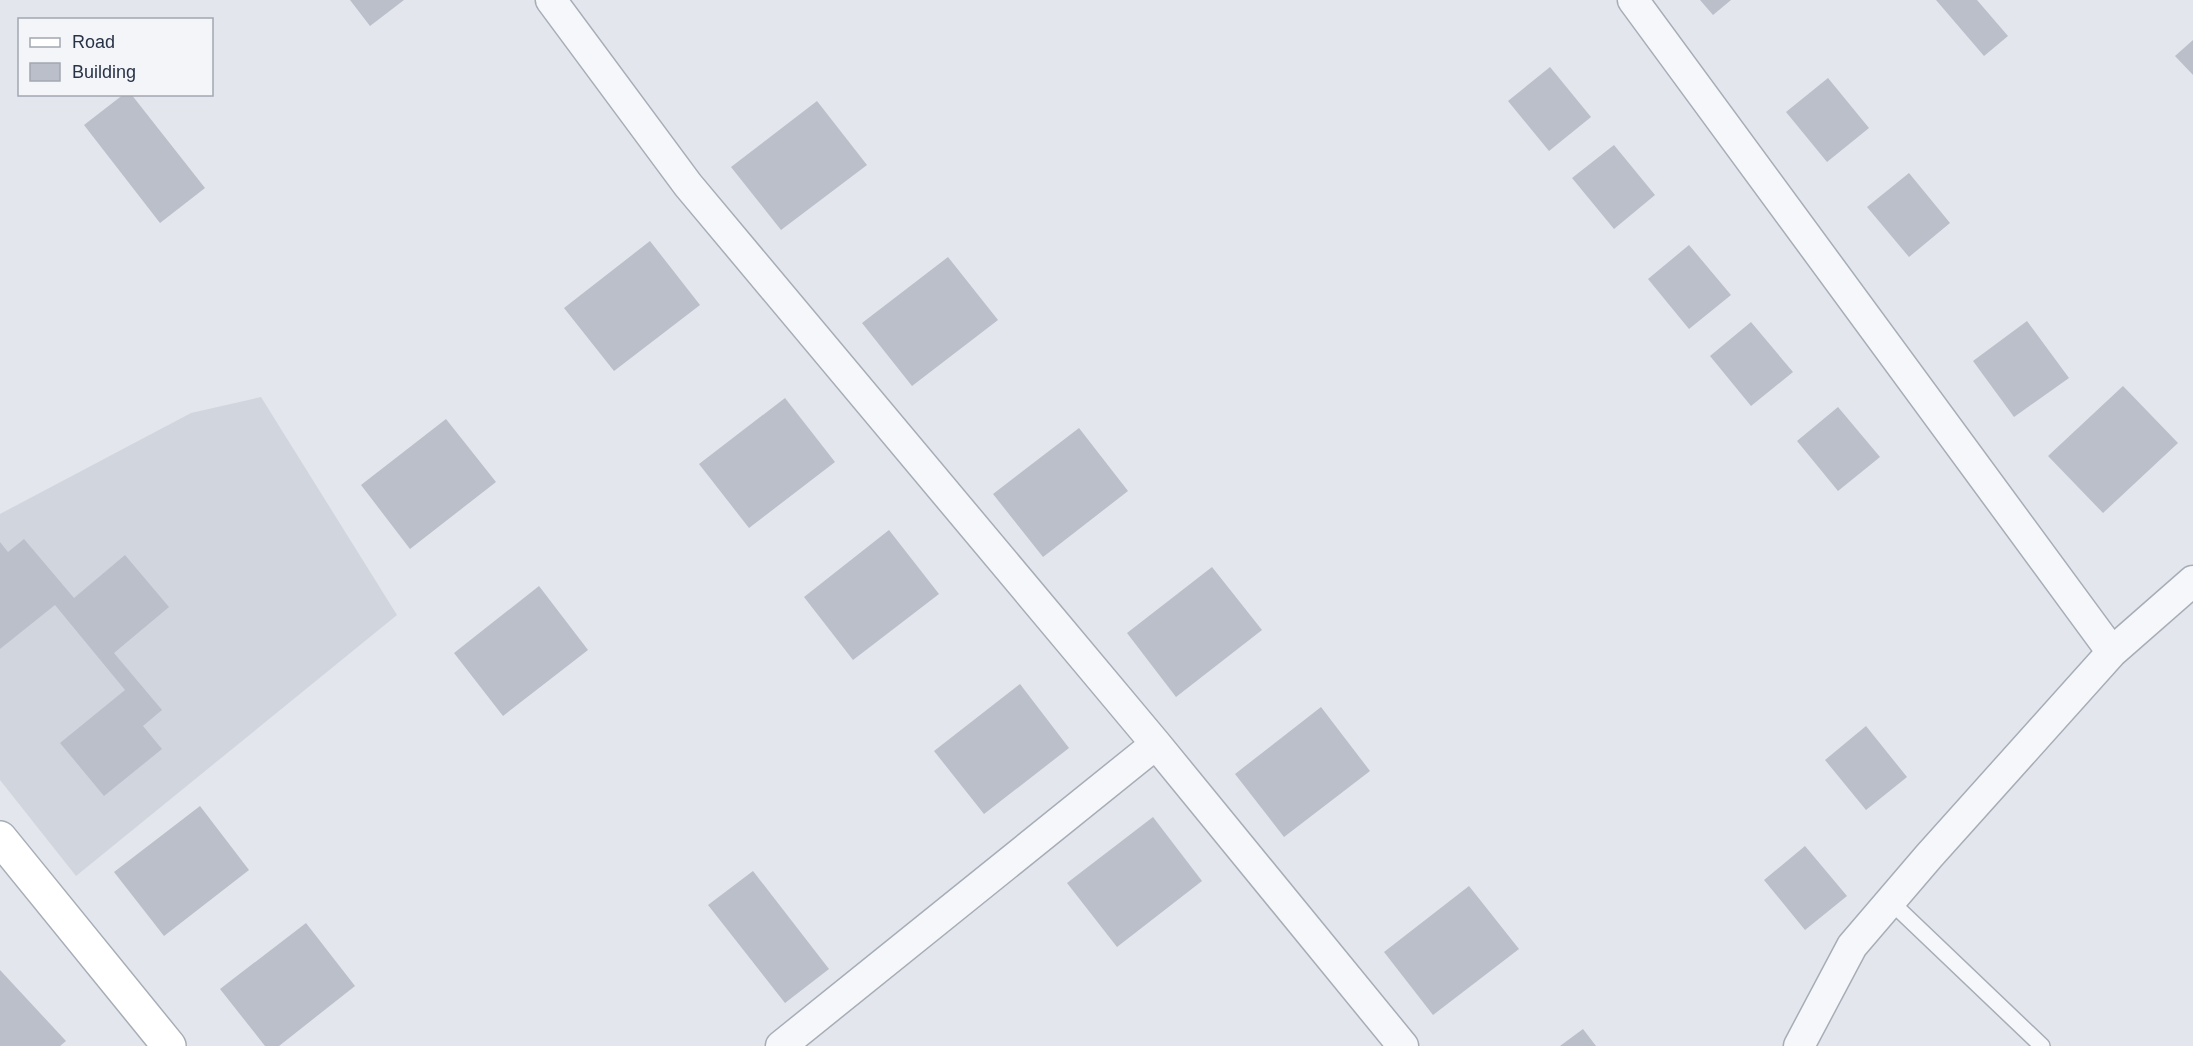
<svg xmlns="http://www.w3.org/2000/svg" width="2193" height="1046" viewBox="0 0 2193 1046" font-family="Arial,sans-serif">
<style>
.built{fill:#d1d5de}
.building{fill:#babfca}
.lines{fill:none;stroke-linecap:round;stroke-linejoin:round}
.lane-casing{stroke:#a7adb7;stroke-width:18}
.street-casing{stroke:#a7adb7;stroke-width:33}
.secondary-casing{stroke:#a7adb7;stroke-width:36}
.lane{stroke:#f6f7fa;stroke-width:15}
.street{stroke:#f6f7fa;stroke-width:30}
.secondary{stroke:#fff;stroke-width:33}
</style>
<rect width="100%" height="100%" fill="#e3e6ec"/>
<path class="built" d="M261,397l136,218 -321,261 -76,-96v-266l191,-101z"/>
<path class="building" d="M350,0h54l-34,26z
M1700,0h31l-18,15z
M1936,0h41l31,36 -24,20z
M2193,40v35l-18,-19z
M1550,67l41,50 -42,34 -41,-50z
M1828,78l41,50 -42,34 -41,-50z
M124,94h7l74,94 -45,35 -76,-98z
M817,101l50,64 -86,65 -50,-63z
M1614,145l41,50 -41,34 -42,-51z
M1909,173l41,50 -41,34 -42,-50z
M650,241l50,64 -86,66 -50,-63z
M1689,245l42,50 -42,34 -41,-50z
M948,257l50,63 -86,66 -50,-63z
M2027,321l42,57 -55,39 -41,-56z
M1751,322l42,50 -42,34 -41,-50z
M2123,386l55,57 -75,70 -55,-57z
M785,398l50,64 -86,66 -50,-64z
M1838,407l42,50 -42,34 -41,-50z
M446,419l50,63 -86,67 -49,-64z
M1079,428l49,63 -85,66 -50,-63z
M889,530l50,64 -86,66 -49,-63z
M24,539l50,59 51,-43 44,52 -55,46 48,57 -19,16 19,23 -58,47 -44,-53 65,-53 -70,-85 -55,44v-107l8,10z
M1212,567l50,63 -86,67 -49,-64z
M539,586l49,64 -85,66 -49,-63z
M1020,684l49,64 -85,66 -50,-63z
M1321,707l49,64 -86,66 -49,-63z
M1866,726l41,51 -41,33 -41,-50z
M200,806l49,64 -85,66 -50,-64z
M1153,817l49,64 -85,66 -50,-64z
M1805,846l42,50 -42,34 -41,-50z
M753,871l76,98 -44,34 -77,-98z
M1469,886l50,63 -86,66 -49,-63z
M306,923l49,63 -76,60h-14l-45,-57z
M0,970l66,71 -6,5h-60z
M1583,1029l13,17h-36z"/>
<g class="lines">
<defs>
<path id="lane" d="M1890,901l152,145"/>
<path id="street" d="M551,0l137,185 468,559 247,302
M1633,0l479,652
M781,1046l375,-302
M1799,1046l53,-100 77,-90 183,-204 81,-71"/>
<path id="secondary" d="M0,838l169,208"/>
</defs>
<use href="#lane" class="lane-casing"/>
<use href="#street" class="street-casing"/>
<use href="#secondary" class="secondary-casing"/>
<use href="#lane" class="lane"/>
<use href="#street" class="street"/>
<use href="#secondary" class="secondary"/>
</g>
<rect x="18" y="18" width="195" height="78" fill="#f3f5f9" stroke="#a2a7b1" stroke-width="1.5"/>
<rect x="30" y="38" width="30" height="9" fill="#ffffff" stroke="#a2a7b1" stroke-width="1.5"/>
<text x="72" y="48" font-size="18" fill="#293346">Road</text>
<rect x="30" y="63" width="30" height="18" fill="#babfca" stroke="#a2a7b1" stroke-width="1.5"/>
<text x="72" y="78" font-size="18" fill="#293346">Building</text>
</svg>
